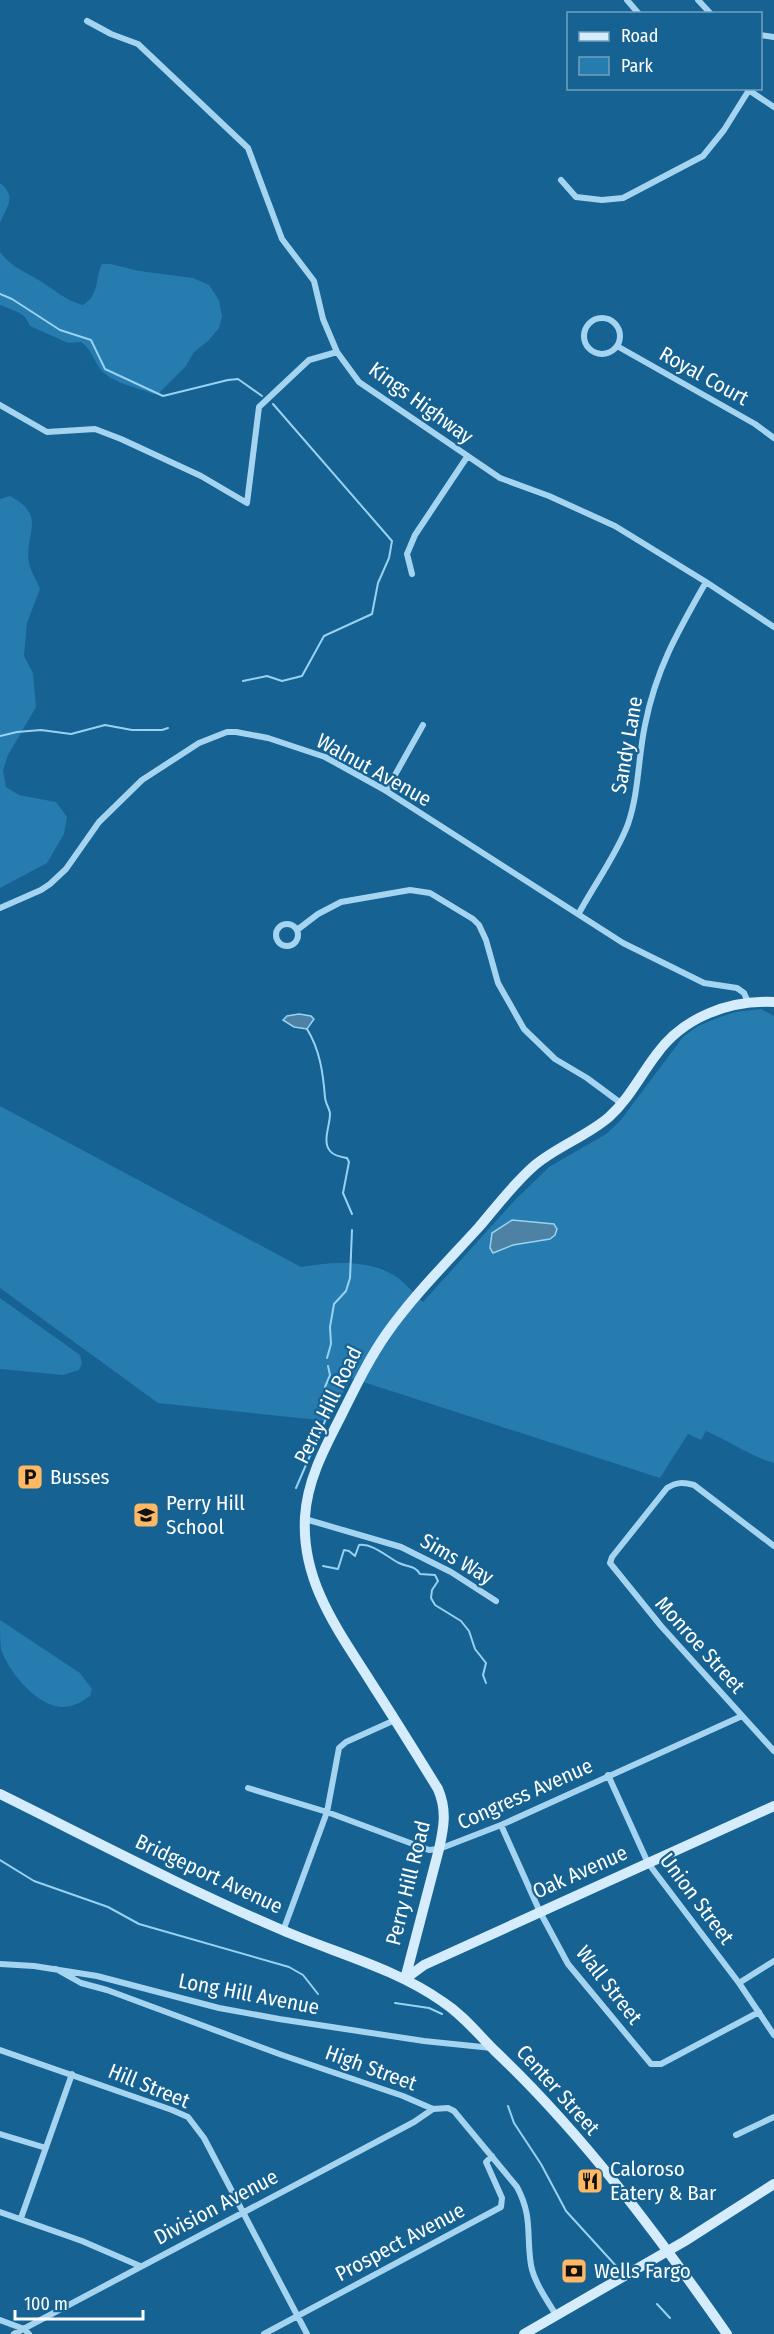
<svg xmlns="http://www.w3.org/2000/svg" width="774" height="2334" viewBox="0 0 774 2334" font-family="'Fira Sans Condensed',sans-serif">
<style>
.green{fill:#267baf}
.water{fill:#4d82a4;stroke:#98d2f3;stroke-width:1.5}
.lines{fill:none;stroke-linecap:round;stroke-linejoin:round}
.stream{stroke:#98d2f3;stroke-width:2}
.street{stroke:#a5d4f1;stroke-width:6}
.secondary{stroke:#d4ecfb;stroke-width:10}
.labels{text-anchor:middle;dominant-baseline:central;stroke-width:4.5;stroke-linejoin:round;paint-order:stroke}
.street-label{font-size:21px;fill:#fff;stroke:#166293}
.poi-label{font-size:21px;fill:#fff;stroke:#166293;text-anchor:start}
</style>
<rect width="100%" height="100%" fill="#166293"/>
<path class="green" d="M0,183c18,14 6,24 0,40z
M0,252c12,16 26,20 42,30 14,9 25,19 41,23 16,-9 12,-26 19,-41h9l28,7 54,7 16,7 10,15 3,17 -3,11 -11,13 -14,11 -8,14 -28,28h-5c-14,-6 -37,-10 -49,-21 -10,-9 -11,-23 -23,-31l-13,1 -38,-17 -5,-9 -7,-5 -18,-7z
M10,496c38,20 14,38 19,67 2,9 8,18 11,26l-13,34 -3,33 9,17 3,34 -28,48 -5,15 3,17 13,8 37,7 11,15 -3,17 -17,29 -47,25v-389z
M761,1009l13,7v447c-24,-7 -45,-22 -68,-32l-5,9 -13,-6 -28,44 -309,-100 -24,43 -169,-18 -158,-115v-182l301,161c29,-5 68,-8 94,9 10,6 19,18 28,26l91,-101 35,-34 57,-33 14,-13 63,-84 15,-11 22,-9 16,-5z
M0,1298l80,57 2,8 -3,7 -16,5 -63,-6z
M0,1620l80,53 12,16 -2,7c-9,6 -18,12 -30,11 -25,-3 -52,-36 -59,-58 -1,-8 -1,-20 -1,-29z"/>
<path class="water" d="M299,1014l12,2 3,3 -7,10 -13,-2 -11,-7 4,-4z
M512,1220l42,4 3,5 -2,6 -5,4 -37,6 -20,8 -3,-5 2,-15z"/>
<g class="lines">
<path class="stream" d="M0,294l12,5 48,31 31,10 14,29 58,27 65,-16 10,-1 24,17
M243,681l24,-5 15,5 20,-5 22,-40 48,-22 6,-31 11,-25 3,-17 -119,-137
M0,736l17,-4 24,-2 30,4 34,-9 27,5h30l6,-2
M307,1029c13,21 16,44 18,68 0,6 5,12 5,17 0,12 -8,27 0,37 4,5 11,6 17,7l2,4 -6,31 9,21
M327,1358l4,-14 -1,-17 4,-23 12,-13 4,-13 2,-48
M296,1488l35,-81 -6,-20 5,-12 -2,-9
M323,1566l15,3 6,-19 5,1 6,5 4,-11c14,-2 28,12 40,18 8,4 16,2 21,11l15,1 3,6 -6,9 -1,8 4,7 26,16 8,10 6,18 11,14 -3,12 3,8
M0,1860l34,21 74,26 31,17 150,43 14,8 15,19
M395,2003l34,5 13,6
M508,2106l6,17 27,41 25,47 51,56
M657,2304l13,14"/>
<path class="street" d="M627,0l12,14
M698,0l13,14
M87,21l24,13 27,10 110,104 34,91 32,42 9,38 14,33 22,30 141,96 49,18 66,30 91,56 68,45
M760,35l14,2
M747,89l27,18
M561,180l15,17 26,3 21,-2 80,-42 21,-26 25,-40
M584 336a18 18 0 1 1 36 0a18 18 0 1 1-36 0Z
M617,346l138,78 19,14
M0,405l47,27 48,-3 26,10 80,37 46,27 12,-96 50,-47 28,-8
M412,574l-5,-20 8,-19 52,-78
M386,791l37,-66
M0,908l41,-18 9,-6 16,-15 33,-47 43,-42 57,-37 28,-11h9l32,6 57,19 58,32 240,154 81,40 33,5 7,5 4,9
M579,913c15,-28 38,-59 49,-89 11,-32 10,-66 17,-99 11,-56 33,-94 61,-143
M276 935a11 11 0 1 1 22 0a11 11 0 1 1-22 0Z
M297,930l21,-16 23,-12 69,-12 20,3 43,26 6,6 7,15 12,43 26,46 31,30 32,19 35,26
M305,1519l96,28 50,25 45,29
M774,1546l-80,-61c-11,-3 -17,-3 -27,3l-55,69 -2,6 51,63 113,125
M608,1775l40,88 91,120 35,52
M248,1788l79,24 102,38 10,-1 62,-24 241,-109
M501,1825l39,87 28,52 83,100h10l98,-52
M283,1931l44,-119 12,-64 7,-6 49,-22
M0,1964l34,2 63,10 122,32 60,11 145,22 68,7
M56,1969l25,14 26,7 175,65 121,41 30,13 15,-1 6,3 63,76c16,30 9,47 14,78 3,17 16,35 25,50
M739,1983l35,-22
M0,2050l172,60 16,7 16,21 103,196
M0,2134l46,14
M736,2135l38,-18
M0,2212l82,29 58,25
M21,2218l51,-144
M0,2320l24,9 5,5
M14,2334l400,-212 19,-13
M264,2334l237,-127 1,-9 -16,-36 6,-6"/>
<path class="secondary" d="M0,1794c93,46 186,95 282,136 53,23 113,38 161,72 20,13 34,31 51,48 89,84 163,184 233,284
M405,1979l34,-130c5,-22 8,-39 -1,-60 -21,-34 -42,-68 -64,-102 -33,-53 -73,-103 -69,-170 2,-35 18,-66 34,-97 15,-30 29,-60 48,-87 27,-38 61,-72 92,-106 18,-21 35,-44 56,-62 23,-19 52,-29 74,-48 20,-18 31,-41 47,-62 27,-38 73,-55 118,-53
M405,1979l19,-14 350,-159
M524,2334l161,-93 89,-57"/>
</g>
<defs>
<symbol id="parking-square" viewBox="-11 -11 22 22"><rect x="-9" y="-9" width="18" height="18" rx="4" fill="#ffb965" stroke="#166293"/><path d="M-3.5-5.5H1a3.5 3.5 0 0 1 0 7H-1V5.5H-3.5ZM-1-3.4V-.6H.8a1.4 1.4 0 0 0 0-2.8Z" fill="#111"/></symbol>
<symbol id="school-square" viewBox="-11 -11 22 22"><rect x="-9" y="-9" width="18" height="18" rx="4" fill="#ffb965" stroke="#166293"/><path d="M0-5L7-2L0 1L-7-2ZM-4 1L0 2.5L4 1V4Q0 6-4 4Z" fill="#111"/></symbol>
<symbol id="restaurant-square" viewBox="-11 -11 22 22"><rect x="-9" y="-9" width="18" height="18" rx="4" fill="#ffb965" stroke="#166293"/><path d="M-5-6h1v4h1v-4h1v4h1v-4h1v5L-1.5 .5V6h-2V.5L-5-1ZM5-6V6H3V1.5H1.5Q1.5-4 5-6Z" fill="#111"/></symbol>
<symbol id="bank-square" viewBox="-11 -11 22 22"><rect x="-9" y="-9" width="18" height="18" rx="4" fill="#ffb965" stroke="#166293"/><path d="M-6-4H6V4H-6ZM0-2.3a2.3 2.3 0 1 0 0 4.6a2.3 2.3 0 1 0 0-4.6Z" fill="#111"/></symbol>
</defs>
<g fill-rule="evenodd">
<use href="#parking-square" x="15" y="1462" width="30" height="30"/>
<use href="#school-square" x="131" y="1500" width="30" height="30"/>
<use href="#restaurant-square" x="575" y="2166" width="30" height="30"/>
<use href="#bank-square" x="559" y="2256" width="30" height="30"/>
</g>
<g class="labels">
<g class="street-label">
<text transform="translate(704 376) rotate(29)">Royal Court</text>
<text transform="translate(421 403) rotate(36)">Kings Highway</text>
<text transform="translate(627 745) rotate(-80)">Sandy Lane</text>
<text transform="translate(374 770) rotate(29)">Walnut Avenue</text>
<text transform="translate(328 1405) rotate(-64)">Perry Hill Road</text>
<text transform="translate(457 1559) rotate(30)">Sims Way</text>
<text transform="translate(700 1645) rotate(48)">Monroe Street</text>
<text transform="translate(525 1794) rotate(-24)">Congress Avenue</text>
<text transform="translate(580 1872) rotate(-24)">Oak Avenue</text>
<text transform="translate(209 1874) rotate(25)">Bridgeport Avenue</text>
<text transform="translate(408 1883) rotate(-76)">Perry Hill Road</text>
<text transform="translate(697 1899) rotate(53)">Union Street</text>
<text transform="translate(609 1985) rotate(52)">Wall Street</text>
<text transform="translate(249 1994) rotate(11)">Long Hill Avenue</text>
<text transform="translate(371 2068) rotate(20)">High Street</text>
<text transform="translate(149 2086) rotate(22)">Hill Street</text>
<text transform="translate(558 2090) rotate(48)">Center Street</text>
<text transform="translate(216 2207) rotate(-28)">Division Avenue</text>
<text transform="translate(400 2242) rotate(-28)">Prospect Avenue</text>
</g>
<g class="poi-label">
<text x="50" y="1477">Busses</text>
<text x="166" y="1503">Perry Hill<tspan x="166" dy="24">School</tspan></text>
<text x="610" y="2169">Caloroso<tspan x="610" dy="24">Eatery &amp; Bar</tspan></text>
<text x="594" y="2271">Wells Fargo</text>
</g>
</g>
<rect x="567" y="12" width="195" height="78" fill="#166293" stroke="#73a1be" stroke-width="1.5"/>
<rect x="579" y="32" width="30" height="9" fill="#d4ecfb" stroke="#73a1be" stroke-width="1.5"/>
<text x="621" y="42" font-size="18" fill="#ffffff">Road</text>
<rect x="579" y="57" width="30" height="18" fill="#267baf" stroke="#73a1be" stroke-width="1.5"/>
<text x="621" y="72" font-size="18" fill="#ffffff">Park</text>
<path d="M15 2310v9h128v-9" fill="none" stroke="#ffffff" stroke-width="3"/>
<text x="24" y="2310" font-size="18" fill="#ffffff" stroke="#166293" stroke-width="4.5" paint-order="stroke">100 m</text>
</svg>
